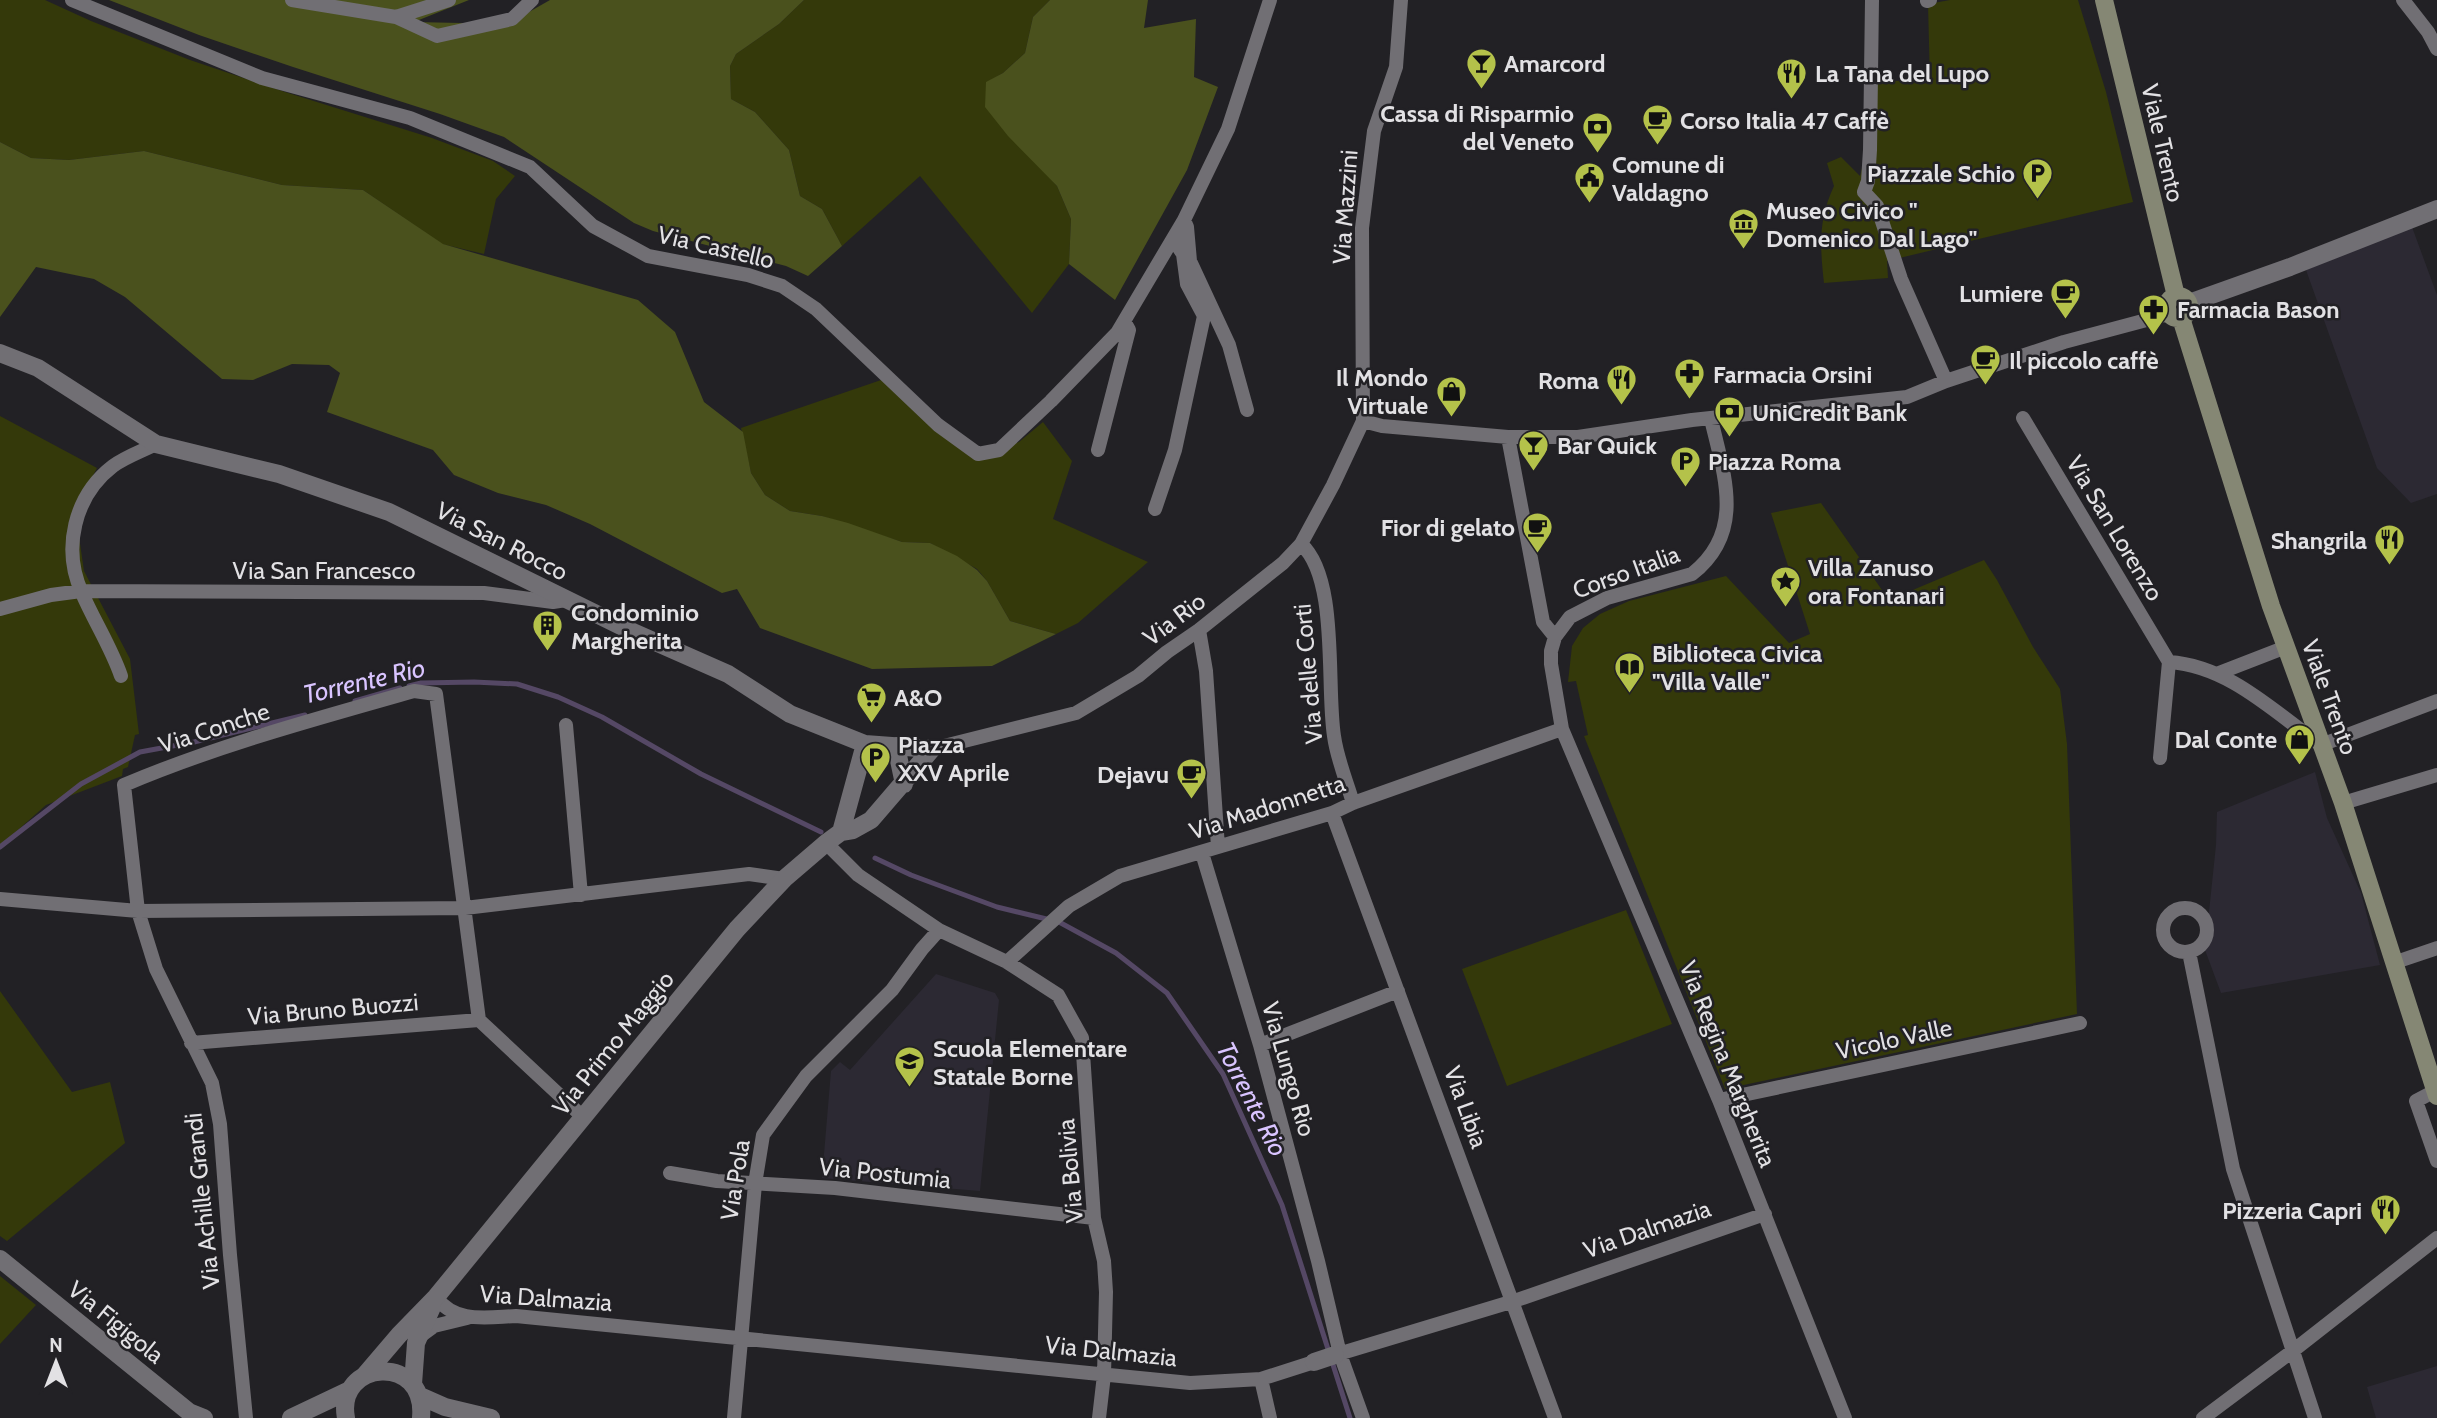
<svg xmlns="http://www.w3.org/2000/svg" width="2437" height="1418" viewBox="0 0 2437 1418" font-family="Cabin,sans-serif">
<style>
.built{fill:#2c2933}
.green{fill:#34390a}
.forest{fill:#4a511d}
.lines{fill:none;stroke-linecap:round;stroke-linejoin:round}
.stream{stroke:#554865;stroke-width:5}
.minor{stroke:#716f74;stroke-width:14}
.tertiary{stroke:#716f74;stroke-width:18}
.secondary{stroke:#858774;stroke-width:18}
.labels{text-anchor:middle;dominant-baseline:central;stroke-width:5;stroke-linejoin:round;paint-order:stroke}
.poi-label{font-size:24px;font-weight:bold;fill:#e2e1e4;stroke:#222125;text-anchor:start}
.street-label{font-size:24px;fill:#e2e1e4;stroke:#222125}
.water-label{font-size:26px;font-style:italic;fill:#d9c4ff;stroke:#222125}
</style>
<rect width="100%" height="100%" fill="#222125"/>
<path class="built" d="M2412,227l25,68v199l-26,9 -34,-35 -71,-198z
M2315,772l12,46 34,75 19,72 -159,28 -16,-43 11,-105 1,-33z
M936,974l59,19 4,7 -19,191 -158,-13 9,-107 9,-9 10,8z
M2437,1366v52h-61l-9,-31z"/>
<path class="green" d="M0,0h45l46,21 99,39 95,32 147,46 61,23 22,15 -19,23 -12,55 -42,-10 -79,-54 -81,-5 -138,-34 -75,9 -38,-2 -31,-16z
M804,0h246l-17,17 -8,36 -22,20 -17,10 50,79 21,24 14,33 -2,45 -37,49 -112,-137 -78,70 -20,-37 -22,-13 -11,-46 -34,-38 -24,-13 -1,-33 6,-12 43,-30z
M1950,0h128l28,92 27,110 -246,59 1,17 -64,5c-4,-36 -6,-63 10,-97l-7,-23 14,-6 19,19 5,-20 6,-76 59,2 -2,-78z
M887,378l68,66 36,7 28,-9 24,-20 29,39 -19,58 95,43 -70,61 -22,11 -46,-13 -23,-40 -10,-12 -47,-26 -28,-1 -80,-26 -32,-5 -25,-16 -14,-22 -10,-45z
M0,416l97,52 -22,41 9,62 46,88 9,75 -4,1 -7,32 -5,2 -1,7 -76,29 -46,41z
M1821,503l68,97 95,-40 13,20 36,67 27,42 7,55 10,270 -352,75 -141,-353 4,-1 -12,-54 -8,1 4,-36 11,-18 17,-14 29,-13 97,-25 63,67 21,-9 -39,-121z
M1626,910l46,114 -165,62 -45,-117z
M0,991l72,101 38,-10 15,61 -118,98 -7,-5z
M0,1276l36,29 -36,39z"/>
<path class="forest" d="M109,0h360l-55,22 94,2 42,-24h254l-25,24 -43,30 -6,12 1,33 24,13 34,38 11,46 22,13 20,37 -34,30 -22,-10 -133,-35 -19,-8 -130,-86 -64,-23 -147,-47 -94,-32z
M1050,0h98l-4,28 52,-9 -2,58 24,10 -31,83 -72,130 -46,-36 2,-45 -14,-33 -49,-50 -23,-29 1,-25 17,-9 22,-20 8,-36z
M0,142l31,16 38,2 75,-9 138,34 81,5 80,54 195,56 37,32 29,70 39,30 8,41 14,22 25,16 32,5 26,7 54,19 28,1 27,13 20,14 10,11 23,40 46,13 -64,32 -120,3 -112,-41 -23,-39 -15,4 -132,-69 -44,-19 -48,-12 -44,-18 -21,-25 -106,-38 13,-39 -11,-8 -37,-1 -39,16 -31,-1 -97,-82 -31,-18 -58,-12 -36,50z"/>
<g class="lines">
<path class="stream" d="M409,686l12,-3 53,-1 43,2 41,13 44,20 99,57 120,58
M355,701l45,-13
M0,847l81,-63 59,-32 54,-10 111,-27
M875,858l36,17 86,32 62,15 57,31 51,40 56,81 59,131 68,213"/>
<path class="minor" d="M72,0l190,78 148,40 120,49 63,59 55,30 100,19 34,11 34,23 122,116 40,29 21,-4 52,-49 66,-68 67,-113 44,-91 42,-129
M292,0l104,17 53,-17
M1872,0l-2,150 -2,31 -4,11 13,14 24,73 45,102
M2403,0l25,32 9,17
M1927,1l3,-1
M396,17l41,19 75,-17 20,-19
M1184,220l3,7 3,34 39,84 18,65
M2023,418l146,244
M1711,419c13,56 35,113 -19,155l-85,24 -37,19 -15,20 -4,14v13l11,65 157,371 126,318
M1363,421l19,5 126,11h70l114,-17 215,-23 39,-16 118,-39 105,-28
M1508,437l35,185 12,15
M1098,450l31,-120 -5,-9
M1155,509l20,-59 29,-134 -17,-32 -4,-30 -10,-15
M1301,544c38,34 25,141 33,192 3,23 13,46 19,67
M0,609l51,-14 30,-4 403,2 69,9 13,-2
M1199,630l7,41 12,176
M2169,662c60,4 105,50 152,83l116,-44
M2219,673l67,-26
M121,676c-10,-29 -27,-55 -39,-83 -20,-44 -8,-97 31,-127 12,-9 29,-15 43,-22
M566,725l15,170
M932,749l144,-36 62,-37 29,-24 32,-22 84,-67 18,-19 32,-59 30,-64 -1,-193 12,-97 22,-64 5,-67
M2160,758l9,-96
M2343,803l94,-28
M1332,813l223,605
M826,843l32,32 81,55 68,32 51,33 24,43 12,180 10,43 2,31 -2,83 -5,43
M1202,853l58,192 58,216 22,93 23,64
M0,899l138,12 327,-3 284,-34 35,5
M2163 930a22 22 0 1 1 44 0a22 22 0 1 1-44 0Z
M2189,952l44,217 82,249
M1007,962l62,-56 51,-30 212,-63 21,-10 209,-74
M2396,962l41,-14
M191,1043l288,-23 105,98
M1260,1045l138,-54
M2435,1091l-19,10 21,60
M1719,1100l361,-77
M670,1173l47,8 118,7 259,30
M436,1297c19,27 51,20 80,19l674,67 71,-4 53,-17
M419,1337l15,-11 33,-8
M1335,1355l179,-54 251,-87
M1261,1379l9,39
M246,1418l-16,-163 -10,-131 -8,-41 -56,-114 -18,-58 -14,-126c94,-40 192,-66 290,-94l22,3 43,326
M734,1418l21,-234 8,-49 43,-59 86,-86 30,-41 17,-19
M2203,1418l91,-68 143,-112"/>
<path class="tertiary" d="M2189,303l101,-36 147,-58
M0,353l38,15 118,76 123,30 110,38 246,121 93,41 62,40 75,30 67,5
M896,746l8,38
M841,832l24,-88
M0,1259l189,153 15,6
M1314,1362l21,-7
M364,1376l35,-41 37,-38 301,-368 47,-50 42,-36 15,-11 12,-2 18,-10 61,-71
M413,1384l3,-41 16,-36
M420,1396l25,11 46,11
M291,1418l59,-28
M346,1418c-11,-58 81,-66 75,0"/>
<path class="secondary" d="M2104,0l72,296
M2167 307a11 11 0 1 1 22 0a11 11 0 1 1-22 0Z
M2181,318l90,288 72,197 94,293"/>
</g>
<defs>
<symbol id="bar-pin" viewBox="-11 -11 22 30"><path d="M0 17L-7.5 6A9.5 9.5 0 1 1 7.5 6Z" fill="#b4c24a" stroke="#222125"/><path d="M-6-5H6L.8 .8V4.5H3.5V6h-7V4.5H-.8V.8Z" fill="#111"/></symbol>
<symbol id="restaurant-pin" viewBox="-11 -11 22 30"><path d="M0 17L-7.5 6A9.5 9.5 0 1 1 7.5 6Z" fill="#b4c24a" stroke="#222125"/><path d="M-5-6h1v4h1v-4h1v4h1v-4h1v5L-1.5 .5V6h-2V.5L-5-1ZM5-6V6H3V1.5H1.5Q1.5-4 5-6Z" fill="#111"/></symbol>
<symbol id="cafe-pin" viewBox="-11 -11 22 30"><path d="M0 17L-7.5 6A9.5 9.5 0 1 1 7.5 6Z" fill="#b4c24a" stroke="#222125"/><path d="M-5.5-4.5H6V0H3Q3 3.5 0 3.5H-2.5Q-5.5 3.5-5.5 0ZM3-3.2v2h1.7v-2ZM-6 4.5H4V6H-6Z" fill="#111"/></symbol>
<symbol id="bank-pin" viewBox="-11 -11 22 30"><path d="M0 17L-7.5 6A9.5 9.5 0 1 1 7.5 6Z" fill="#b4c24a" stroke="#222125"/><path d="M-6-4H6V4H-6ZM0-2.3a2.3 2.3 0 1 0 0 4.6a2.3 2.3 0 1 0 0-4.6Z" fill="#111"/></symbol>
<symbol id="parking-pin" viewBox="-11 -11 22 30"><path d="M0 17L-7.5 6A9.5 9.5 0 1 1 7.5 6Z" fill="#b4c24a" stroke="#222125"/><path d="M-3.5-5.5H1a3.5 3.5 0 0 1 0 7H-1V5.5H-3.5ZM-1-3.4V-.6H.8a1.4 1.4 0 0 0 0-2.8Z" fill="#111"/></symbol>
<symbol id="civic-pin" viewBox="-11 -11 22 30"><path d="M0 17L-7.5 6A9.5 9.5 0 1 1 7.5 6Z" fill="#b4c24a" stroke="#222125"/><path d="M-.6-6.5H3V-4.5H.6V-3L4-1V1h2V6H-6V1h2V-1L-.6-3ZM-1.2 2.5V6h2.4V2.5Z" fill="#111"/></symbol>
<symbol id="museum-pin" viewBox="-11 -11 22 30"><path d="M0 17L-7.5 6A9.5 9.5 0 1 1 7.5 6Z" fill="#b4c24a" stroke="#222125"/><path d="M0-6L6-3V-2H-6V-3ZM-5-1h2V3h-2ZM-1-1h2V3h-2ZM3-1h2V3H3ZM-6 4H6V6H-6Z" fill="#111"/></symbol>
<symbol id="pharmacy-pin" viewBox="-11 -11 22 30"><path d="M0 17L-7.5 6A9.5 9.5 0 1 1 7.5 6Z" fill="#b4c24a" stroke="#222125"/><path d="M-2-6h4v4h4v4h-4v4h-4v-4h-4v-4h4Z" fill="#111"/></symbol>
<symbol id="shop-pin" viewBox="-11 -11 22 30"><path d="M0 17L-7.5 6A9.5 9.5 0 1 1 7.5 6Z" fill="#b4c24a" stroke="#222125"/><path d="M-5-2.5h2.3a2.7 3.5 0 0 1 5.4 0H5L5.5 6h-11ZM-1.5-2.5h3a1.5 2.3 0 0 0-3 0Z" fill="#111"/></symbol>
<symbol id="sight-pin" viewBox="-11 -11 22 30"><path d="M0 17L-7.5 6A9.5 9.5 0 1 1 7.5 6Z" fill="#b4c24a" stroke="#222125"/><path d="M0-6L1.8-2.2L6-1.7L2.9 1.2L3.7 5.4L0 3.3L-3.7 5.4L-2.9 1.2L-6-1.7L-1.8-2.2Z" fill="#111"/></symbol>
<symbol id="building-pin" viewBox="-11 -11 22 30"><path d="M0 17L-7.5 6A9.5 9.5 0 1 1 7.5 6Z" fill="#b4c24a" stroke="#222125"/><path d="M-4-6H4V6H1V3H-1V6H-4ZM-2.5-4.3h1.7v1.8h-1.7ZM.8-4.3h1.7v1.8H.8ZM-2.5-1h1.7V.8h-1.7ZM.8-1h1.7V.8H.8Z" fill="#111"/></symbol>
<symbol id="library-pin" viewBox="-11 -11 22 30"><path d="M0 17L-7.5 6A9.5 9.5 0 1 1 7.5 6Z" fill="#b4c24a" stroke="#222125"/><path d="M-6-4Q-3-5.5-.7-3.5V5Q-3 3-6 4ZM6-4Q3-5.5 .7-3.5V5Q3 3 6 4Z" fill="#111"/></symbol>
<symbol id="supermarket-pin" viewBox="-11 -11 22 30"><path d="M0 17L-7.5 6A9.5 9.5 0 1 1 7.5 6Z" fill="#b4c24a" stroke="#222125"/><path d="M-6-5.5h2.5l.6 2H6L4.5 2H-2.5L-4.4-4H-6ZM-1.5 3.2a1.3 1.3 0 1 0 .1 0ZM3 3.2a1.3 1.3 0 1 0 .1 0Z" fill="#111"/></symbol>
<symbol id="school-pin" viewBox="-11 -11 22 30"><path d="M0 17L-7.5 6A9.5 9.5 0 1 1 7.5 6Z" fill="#b4c24a" stroke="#222125"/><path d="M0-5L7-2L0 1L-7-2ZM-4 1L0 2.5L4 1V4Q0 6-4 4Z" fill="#111"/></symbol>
</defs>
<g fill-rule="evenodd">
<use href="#bar-pin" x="1464" y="46" width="35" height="47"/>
<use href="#restaurant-pin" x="1774" y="56" width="35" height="47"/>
<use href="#cafe-pin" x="1640" y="102" width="35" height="47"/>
<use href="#bank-pin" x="1580" y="110" width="35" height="47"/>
<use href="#parking-pin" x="2020" y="156" width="35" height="47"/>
<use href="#civic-pin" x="1572" y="160" width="35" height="47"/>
<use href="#museum-pin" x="1726" y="206" width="35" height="47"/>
<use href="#cafe-pin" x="2048" y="276" width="35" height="47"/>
<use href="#pharmacy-pin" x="2136" y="292" width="35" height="47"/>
<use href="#cafe-pin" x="1968" y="342" width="35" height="47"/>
<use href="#pharmacy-pin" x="1672" y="356" width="35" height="47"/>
<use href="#restaurant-pin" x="1604" y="362" width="35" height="47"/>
<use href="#shop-pin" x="1434" y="374" width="35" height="47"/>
<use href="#bank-pin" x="1712" y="394" width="35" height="47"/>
<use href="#bar-pin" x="1516" y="428" width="35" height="47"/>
<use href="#parking-pin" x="1668" y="444" width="35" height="47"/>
<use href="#cafe-pin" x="1520" y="510" width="35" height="47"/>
<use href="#restaurant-pin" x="2372" y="522" width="35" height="47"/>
<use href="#sight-pin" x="1768" y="564" width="35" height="47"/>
<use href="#building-pin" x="530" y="608" width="35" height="47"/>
<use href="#library-pin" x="1612" y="650" width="35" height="47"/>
<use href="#supermarket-pin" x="854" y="680" width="35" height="47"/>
<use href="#shop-pin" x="2282" y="722" width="35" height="47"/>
<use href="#parking-pin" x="858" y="740" width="35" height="47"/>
<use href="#cafe-pin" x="1174" y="756" width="35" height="47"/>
<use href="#school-pin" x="892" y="1044" width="35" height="47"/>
<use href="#restaurant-pin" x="2368" y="1192" width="35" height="47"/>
</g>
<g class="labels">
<g class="poi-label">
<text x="1504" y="63">Amarcord</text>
<text x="1815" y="73">La Tana del Lupo</text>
<text x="1574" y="113" text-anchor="end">Cassa di Risparmio<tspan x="1574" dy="28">del Veneto</tspan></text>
<text x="1680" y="120">Corso Italia 47 Caffè</text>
<text x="1612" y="164">Comune di<tspan x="1612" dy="28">Valdagno</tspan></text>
<text x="2015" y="173" text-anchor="end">Piazzale Schio</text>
<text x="1766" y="210">Museo Civico "<tspan x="1766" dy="28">Domenico Dal Lago"</tspan></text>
<text x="2043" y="293" text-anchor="end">Lumiere</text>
<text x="2177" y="309">Farmacia Bason</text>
<text x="2009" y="360">Il piccolo caffè</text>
<text x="1713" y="374">Farmacia Orsini</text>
<text x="1428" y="377" text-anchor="end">Il Mondo<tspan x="1428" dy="28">Virtuale</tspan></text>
<text x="1599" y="380" text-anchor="end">Roma</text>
<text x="1752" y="412">UniCredit Bank</text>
<text x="1557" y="445">Bar Quick</text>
<text x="1708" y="461">Piazza Roma</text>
<text x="1515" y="527" text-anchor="end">Fior di gelato</text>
<text x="2367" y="540" text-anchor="end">Shangrila</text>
<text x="1808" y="567">Villa Zanuso<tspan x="1808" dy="28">ora Fontanari</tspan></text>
<text x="571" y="612">Condominio<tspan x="571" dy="28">Margherita</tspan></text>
<text x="1652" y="653">Biblioteca Civica<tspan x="1652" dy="28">"Villa Valle"</tspan></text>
<text x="894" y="697">A&amp;O</text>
<text x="2277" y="739" text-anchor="end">Dal Conte</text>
<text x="898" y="744">Piazza<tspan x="898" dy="28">XXV Aprile</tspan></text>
<text x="1169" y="774" text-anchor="end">Dejavu</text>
<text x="933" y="1048">Scuola Elementare<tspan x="933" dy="28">Statale Borne</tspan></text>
<text x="2362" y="1210" text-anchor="end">Pizzeria Capri</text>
</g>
<g class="street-label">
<text transform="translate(2163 143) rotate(77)">Viale Trento</text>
<text transform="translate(1345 207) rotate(-86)">Via Mazzini</text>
<text transform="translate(716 247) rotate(13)">Via Castello</text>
<text transform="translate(2115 528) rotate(59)">Via San Lorenzo</text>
<text transform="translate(502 541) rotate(27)">Via San Rocco</text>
<text x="324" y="570">Via San Francesco</text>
<text transform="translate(1626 572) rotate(-20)">Corso Italia</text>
<text transform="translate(1174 619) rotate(-37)">Via Rio</text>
<text transform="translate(1308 674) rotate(-95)">Via delle Corti</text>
<text transform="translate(2330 697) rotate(70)">Viale Trento</text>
<text transform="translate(214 728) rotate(-18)">Via Conche</text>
<text transform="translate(1267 807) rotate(-18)">Via Madonnetta</text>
<text transform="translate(333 1009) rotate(-5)">Via Bruno Buozzi</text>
<text transform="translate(1894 1039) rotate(-12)">Vicolo Valle</text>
<text transform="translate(613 1043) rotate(-51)">Via Primo Maggio</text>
<text transform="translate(1728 1064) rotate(68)">Via Regina Margherita</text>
<text transform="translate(1289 1069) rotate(74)">Via Lungo Rio</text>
<text transform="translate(1466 1107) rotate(70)">Via Libia</text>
<text transform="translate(1070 1171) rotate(-95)">Via Bolivia</text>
<text transform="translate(885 1173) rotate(6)">Via Postumia</text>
<text transform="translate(735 1180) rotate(-81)">Via Pola</text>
<text transform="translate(202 1201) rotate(-96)">Via Achille Grandi</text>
<text transform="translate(1647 1229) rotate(-19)">Via Dalmazia</text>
<text transform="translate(546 1298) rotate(4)">Via Dalmazia</text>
<text transform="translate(116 1322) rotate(39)">Via Figigola</text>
<text transform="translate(1111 1351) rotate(6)">Via Dalmazia</text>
</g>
<g class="water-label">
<text transform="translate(364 681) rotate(-13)">Torrente Rio</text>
<text transform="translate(1252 1099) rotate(63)">Torrente Rio</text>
</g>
</g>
<g transform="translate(56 1362)" stroke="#222125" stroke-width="5" paint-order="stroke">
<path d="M0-5L12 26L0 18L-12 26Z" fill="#e2e1e4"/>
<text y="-10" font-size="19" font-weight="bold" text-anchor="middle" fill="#e2e1e4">N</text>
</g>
</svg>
